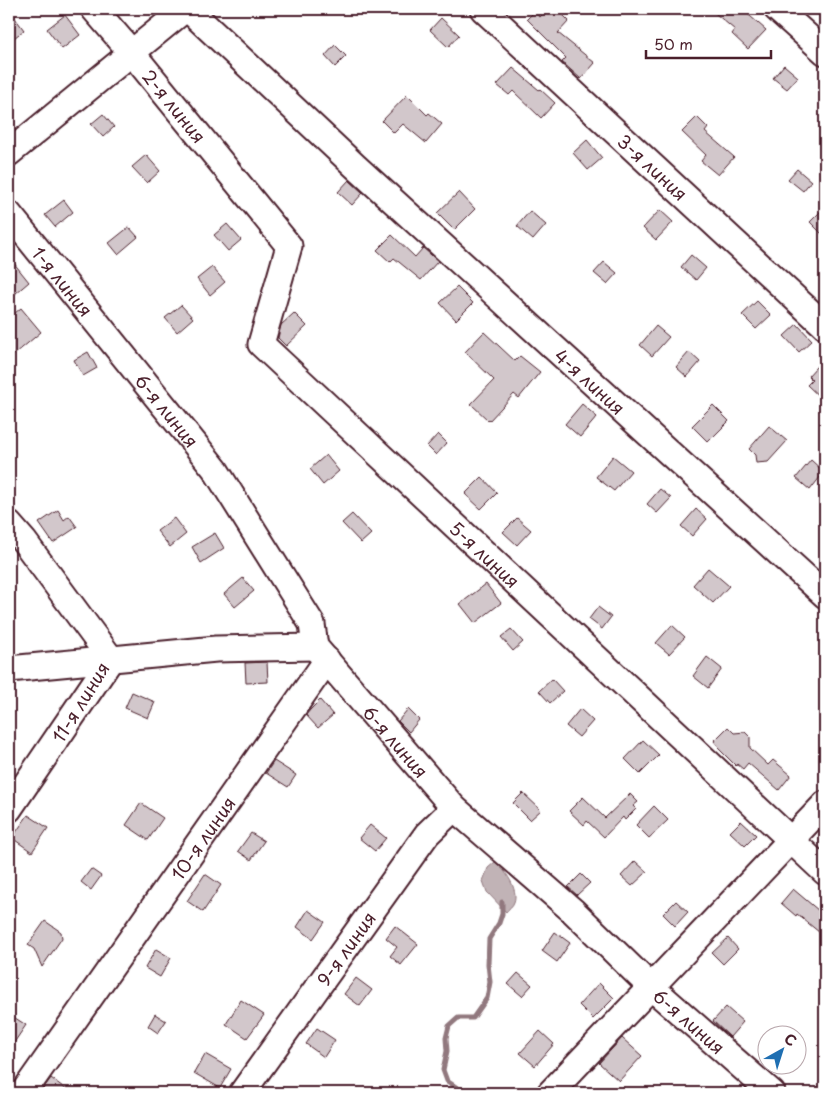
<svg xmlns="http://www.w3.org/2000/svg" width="834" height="1102" viewBox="0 0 834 1102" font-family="'Playpen Sans',sans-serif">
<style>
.water{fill:#c1b3b6;stroke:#91787e}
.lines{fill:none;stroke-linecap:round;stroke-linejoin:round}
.stream{stroke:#91787e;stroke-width:5}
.building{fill:#d2c7cb;stroke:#4a1f2b}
.minor-casing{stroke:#4a1f2b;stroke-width:29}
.minor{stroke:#fff;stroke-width:25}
.labels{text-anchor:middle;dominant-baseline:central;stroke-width:5;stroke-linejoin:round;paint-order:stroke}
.street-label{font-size:18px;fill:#4a1f2b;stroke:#fff}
</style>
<rect width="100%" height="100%" fill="#fff"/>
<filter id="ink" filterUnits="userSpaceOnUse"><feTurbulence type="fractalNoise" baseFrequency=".02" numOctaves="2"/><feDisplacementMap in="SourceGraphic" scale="10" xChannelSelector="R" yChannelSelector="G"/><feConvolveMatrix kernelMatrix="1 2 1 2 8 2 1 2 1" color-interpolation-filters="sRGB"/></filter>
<g filter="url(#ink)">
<path class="water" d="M495,862c10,7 24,28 19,40 -1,4 -6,7 -8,10l-19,-20 -4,-11 5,-13z"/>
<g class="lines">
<path class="stream" d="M465,1093l-18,-12 -4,-11 4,-19 -1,-13 3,-12 9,-8h15l14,-20 3,-16 -2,-18 1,-25 10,-16 3,-9v-12"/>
</g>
<path class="building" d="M548,9h9l12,12 -11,12 37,30 -14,16 -19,-17 4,-4 -39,-39 7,-7 6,5z
M710,9h32l24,21 -18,19 -16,-15 3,-4z
M9,10l15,20 -15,12z
M65,15l15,20 -18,14 -15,-20z
M441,18l18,17 -11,12 -18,-17z
M335,45l11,11 -11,11 -10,-11z
M784,65l14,12 -11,12 -14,-11z
M513,68l26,22 1,-1 15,14 -14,15 -28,-27 -4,4 -12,-10z
M407,95l20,20 2,-2 13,11 -16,19 -23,-19 -9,9 -12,-12z
M103,114l11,13 -11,10 -12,-13z
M697,117l11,11 -3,4 29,25 -16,18 -17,-14 5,-6 -24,-23z
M587,140l15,18 -14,12 -15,-17z
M146,155l14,16 -13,12 -15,-16z
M797,169l14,12 -8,10 -15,-12z
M349,180l14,13 -11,12 -14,-13z
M459,192l16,17 -21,21 -17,-17z
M64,200l9,12 -18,15 -10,-12z
M825,207v30l-15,-15z
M660,210l13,12 -17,18 -13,-12z
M530,211l16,14 -13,15 -16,-14z
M227,224l14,16 -13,11 -14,-16z
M129,227l9,10 -20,17 -9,-11z
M392,235l23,22 8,-9 15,13 -17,19 -27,-22 -4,4 -13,-12z
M691,255l15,13 -10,12 -15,-13z
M9,257l20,25 -20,17z
M604,262l13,11 -10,11 -13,-11z
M212,267l13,15 -15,13 -13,-16z
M457,287l16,16 -17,17 -16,-17z
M757,301l14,14 -15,14 -14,-14z
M181,305l12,13 -16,14 -12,-14z
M21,308l20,24 -32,27v-41z
M294,313l13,13 -21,20 -8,-8 3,-13z
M797,324l15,16 -13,12 -15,-16z
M656,326l13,11 -17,19 -12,-11z
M484,332l31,29 5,-5 20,16 -21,26 -5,-4 -25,27 -18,-17 23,-24 -29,-28z
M88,352l9,16 -14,8 -9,-16z
M689,352l11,10 -13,15 -11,-10z
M825,357v45l-18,-17 5,-5 -4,-4z
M582,404l15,13 -17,20 -15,-13z
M713,405l16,16 -21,21 -16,-16z
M769,426l18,15 -19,21 -12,1 -1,-8 -6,-6z
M438,434l9,9 -11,12 -9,-9z
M326,455l13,16 -16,14 -13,-16z
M613,456l18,15 -17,20 -18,-14z
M811,460l13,12 -14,18 -14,-12z
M482,477l15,16 -16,16 -16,-15z
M660,489l11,9 -14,15 -10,-9z
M696,509l11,10 -15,17 -11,-10z
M58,510l6,10 5,-4 8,11 -24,16 -14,-20z
M352,514l19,20 -10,9 -19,-20z
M174,518l12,16 -16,13 -13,-16z
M517,518l14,12 -14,15 -14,-13z
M215,533l9,15 -23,15 -9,-16z
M708,568l21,18 -16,17 -20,-18z
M243,578l11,13 -19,16 -11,-13z
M486,584l15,19 -26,20 -15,-19z
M598,607l13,10 -9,12 -13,-10z
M672,625l13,12 -16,17 -13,-11z
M511,629l12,13 -10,9 -12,-14z
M707,657l15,12 -14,19 -15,-12z
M267,662l1,20 -22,1 -1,-20z
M552,679l11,12 -13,12 -11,-12z
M132,692l23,10 -7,16 -23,-10z
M320,700l13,15 -15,13 -12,-13 4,-5z
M408,709l11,11 -10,12 -11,-11z
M580,709l13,12 -14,16 -13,-11z
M728,727l6,6 11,-1 5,5v11l18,17 5,-5 18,15 -12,15 -31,-27 -5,6 -6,-5 -1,2 -18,-18 1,-1 -5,-6z
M643,740l16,15 -19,19 -15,-15z
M274,761l22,14 -8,12 -22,-14z
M523,793l18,17 -11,10 -17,-17z
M630,794l8,8 -5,4 3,3 -11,11 -2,-3 -19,20 -17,-16 -3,4 -15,-14 14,-14 22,21z
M141,803l22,15 -15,22 -22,-15z
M654,806l14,14 -19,18 -13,-13z
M28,815l20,13 -16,24 -20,-14z
M741,821l15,14 -11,11 -15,-14z
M370,825l16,13 -11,13 -16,-13z
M251,833l13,8 -13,19 -13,-9z
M635,861l12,11 -15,14 -11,-10z
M91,869l10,7 -10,14 -10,-8z
M205,874l16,11 -18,27 -16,-11z
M581,874l9,9 -13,12 -9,-8z
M793,889l32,27v21l-28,-23 -1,2 -15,-13z
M676,901l12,11 -13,14 -12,-12z
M308,910l17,12 -12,17 -16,-12z
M45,921l16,11 1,6 -20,29 -8,-18 -6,-4z
M395,926l23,18 -17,21 -11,-9 7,-9 -11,-9z
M555,932l15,11 -13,19 -15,-11z
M728,938l10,11 -15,15 -11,-11z
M156,949l15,9 -11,19 -15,-9z
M518,973l14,12 -10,11 -14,-12z
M356,978l16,12 -12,16 -16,-12z
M599,983l15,15 -21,21 -14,-14z
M241,1000l23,15 -17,23 -21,-14z
M726,1007l17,15 -13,15 -17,-16z
M9,1014l17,11 -17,25z
M155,1014l11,7 -8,12 -10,-7z
M317,1028l18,12 -11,17 -18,-13z
M540,1031l14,13 -19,22 -15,-13z
M622,1038l20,18 -23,25 -20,-18z
M205,1054l26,15 -11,19 -26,-15z
M51,1078l20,15h-31z"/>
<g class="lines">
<defs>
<g id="minor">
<path id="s1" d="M94,9l38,44 157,193 -28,98 564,528"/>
<path id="s2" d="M188,9l167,157 470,429"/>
<path id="s3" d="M483,9l342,317"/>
<path d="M777,9l48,43"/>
<path d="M9,153l176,-144"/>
<path id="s4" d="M9,214l206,255 97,155 3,23 139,161 119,103 78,76 121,106"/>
<path d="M9,524l15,17 87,118 -102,150"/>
<path d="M9,669l207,-20 99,-2"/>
<path id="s5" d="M23,1093l304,-433"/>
<path id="s6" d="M242,1093l185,-259 27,-26"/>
<path d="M550,1093l275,-289"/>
</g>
</defs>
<use href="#minor" class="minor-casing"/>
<use href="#minor" class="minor"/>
</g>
</g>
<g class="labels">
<g class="street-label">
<text stroke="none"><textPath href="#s1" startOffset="126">2-я линия</textPath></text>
<text stroke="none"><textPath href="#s3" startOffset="232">3-я линия</textPath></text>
<text stroke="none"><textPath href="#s4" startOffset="86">1-я линия</textPath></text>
<text stroke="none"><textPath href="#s2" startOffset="548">4-я линия</textPath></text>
<text stroke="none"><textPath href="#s4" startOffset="252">6-я линия</textPath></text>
<text stroke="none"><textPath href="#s1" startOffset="716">5-я линия</textPath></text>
<text transform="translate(80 702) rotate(-58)">11-я линия</text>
<text stroke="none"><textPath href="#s4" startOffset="658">6-я линия</textPath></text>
<text stroke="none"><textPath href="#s5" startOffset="312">10-я линия</textPath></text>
<text stroke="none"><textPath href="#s6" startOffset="178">9-я линия</textPath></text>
<text stroke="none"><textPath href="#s4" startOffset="1064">6-я линия</textPath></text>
</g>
</g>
<rect width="834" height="1102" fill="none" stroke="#fff" stroke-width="30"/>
<rect x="15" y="15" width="804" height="1072" fill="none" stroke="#4a1f2b" stroke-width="2" filter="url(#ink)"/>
<g transform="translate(782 1050) rotate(39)"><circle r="24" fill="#ffffff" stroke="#b7a5aa"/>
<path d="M0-4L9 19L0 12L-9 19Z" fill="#1f6fb2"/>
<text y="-8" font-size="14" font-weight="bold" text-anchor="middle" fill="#4a1f2b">С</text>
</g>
<path d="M646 50v8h125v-8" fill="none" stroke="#4a1f2b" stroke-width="2.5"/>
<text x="654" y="50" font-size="15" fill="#4a1f2b" stroke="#ffffff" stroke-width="4" paint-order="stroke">50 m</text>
</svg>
